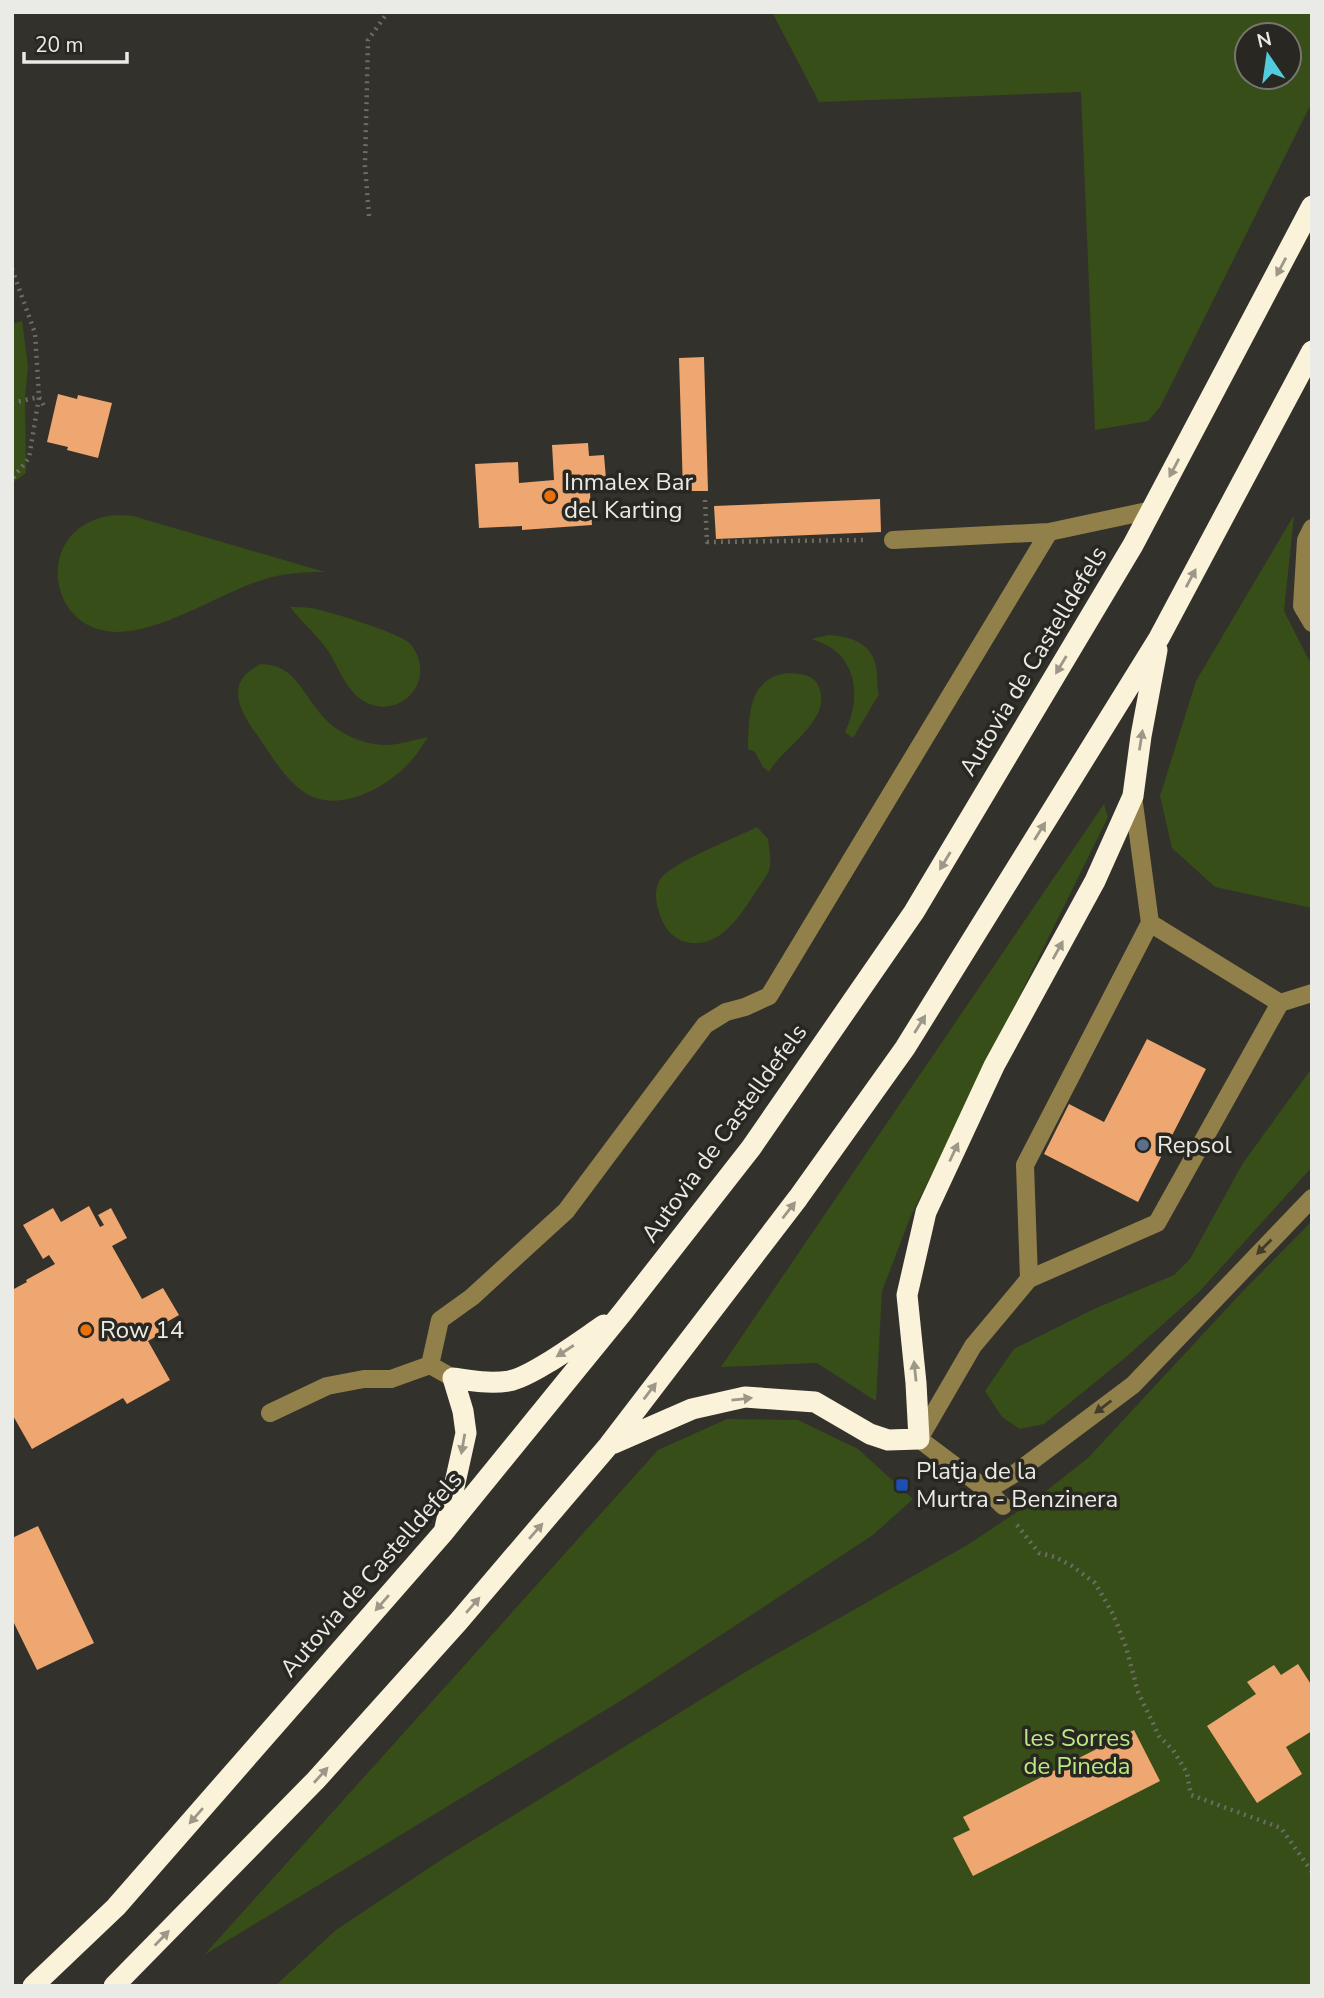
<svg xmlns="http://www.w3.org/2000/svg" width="1324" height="1998" viewBox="0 0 1324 1998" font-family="'Nunito Sans',sans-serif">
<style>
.green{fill:#384e18;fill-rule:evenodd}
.building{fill:#eea770}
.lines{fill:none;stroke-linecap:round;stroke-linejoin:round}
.path{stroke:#6c6c66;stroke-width:4.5;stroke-dasharray:2 5;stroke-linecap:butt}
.minor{stroke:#92804a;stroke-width:18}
.highway{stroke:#faf2d9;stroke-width:21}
.oneway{fill:#9c9786}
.oneway2{fill:#423d2b}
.food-dot{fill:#e8710a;stroke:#282721;stroke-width:2.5}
.service-dot{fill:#5c6f8a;stroke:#282721;stroke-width:2.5}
.transit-dot{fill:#1a4fb4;stroke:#282721;stroke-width:2.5}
.labels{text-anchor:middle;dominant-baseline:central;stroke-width:7;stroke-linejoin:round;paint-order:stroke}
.poi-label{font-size:24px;fill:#eaeae6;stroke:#282721;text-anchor:start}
.street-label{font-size:24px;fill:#eaeae6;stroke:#282721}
.park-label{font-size:24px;fill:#bbe982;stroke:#282721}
</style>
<rect width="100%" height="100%" fill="#32312b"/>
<path class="green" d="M772,12h540v89l-2,5 -150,301 -12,14 -53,9 -14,-338 -262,10zM1247,35h42v42h-42z
M22,321l6,45 -3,32 1,75 -14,10v-159z
M117,515l16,1 192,56c-22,0 -42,1 -63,8 -43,14 -100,52 -145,52 -74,0 -84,-111 0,-117z
M1294,515l-10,96 28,55v242l-97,-21 -43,-39 -12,-52 36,-115z
M290,607c7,0 14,0 21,1 17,3 85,24 97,34 4,3 7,8 9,13 15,34 -24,66 -55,45 -18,-12 -24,-36 -36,-52 -11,-15 -25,-27 -36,-41z
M829,635c25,2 45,9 48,37 1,8 -1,15 2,22l-26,44 -8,-6c18,-38 11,-81 -34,-93z
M261,664c35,0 43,33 64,55 15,15 37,25 59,26 15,0 29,-5 44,-8 -6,9 -11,18 -19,26 -23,25 -72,52 -105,29 -18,-12 -32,-35 -44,-53 -10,-14 -26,-35 -21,-53 3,-11 12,-17 22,-22z
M789,673c14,1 27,2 31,17 10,32 -38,58 -51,82l-6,-5 -8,-15 -7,-3c1,-32 -1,-72 41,-76z
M1104,804l4,13 -198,401 -28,73 -6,110 -59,-38 -96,4z
M757,827l11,12c1,9 4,23 1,31 -3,8 -10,16 -14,23 -15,23 -36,57 -69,49 -15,-4 -23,-16 -27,-30 -4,-12 -5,-25 3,-35 14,-16 73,-39 95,-50z
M1312,1068v99l-113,125 -73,65 -82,67 -24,5 -18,-12 -17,-26 29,-42 80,-40 80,-34 16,-16 53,-96z
M1312,1221v765h-1037l61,-56 105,-70 311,-192 217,-124 63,-42 56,-44 154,-166z
M727,1419l71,1 60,29 55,50 -40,36 -248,163 -421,257 454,-505z"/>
<path class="building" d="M704,357l4,134h-25l-4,-133z
M58,394l19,5 1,-4 34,8 -14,55 -31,-8 1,-3 -21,-5z
M588,443l1,13 15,-1 3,36 -17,2 2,32 -70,5v-4l-43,2 -4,-64 43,-2 1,21 35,-3 -2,-35z
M880,499l1,33 -165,7 -2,-33z
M1147,1039l59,30 -68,133 -94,-48 25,-50 35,18z
M89,1206l11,21 4,-2 -6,-10 13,-7 16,30 -15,8 30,53 21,-11 16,27 -21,12 4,6 -14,8 22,39 -43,24 -4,-6 -91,51 -20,-35v-124l15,-8 -1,-2 29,-16 -6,-9 -6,4 -20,-34 30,-17 8,14z
M38,1526l56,117 -57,27 -25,-51v-81z
M1298,1664l14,22v45l-26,16 16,27 -45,29 -50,-77 49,-32 -9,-12 27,-17 7,10z
M1134,1730l26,51 -187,95 -20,-38 17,-8 -7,-13z"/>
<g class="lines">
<path class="path" d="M369,216l-4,-50 3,-126 20,-28
M12,269l23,64 4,64 -10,61 -17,21
M12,403l27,-6 5,9
M705,500l2,42 160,-2
M1017,1525l22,28 16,4 17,9 23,17 18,31 13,33 12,45 21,44 14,14 14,23 4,22 90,33 31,44"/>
<path class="minor" d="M1312,528l-6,12 -4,66 10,17
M893,540l156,-8
M1280,1003l32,-10
M1029,1279l128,-56 123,-220 -130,-80
M430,1365l10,-45 32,-23 94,-86 139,-186 21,-13 19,-5 24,-11 280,-464 103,-22
M270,1413l57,-27 37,-7h27l39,-14 23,13
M987,1490l30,-18 116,-87 179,-187
M1003,1506l-16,-16 -68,-51 54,-93 56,-67 -4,-114 125,-242 -17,-127"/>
<path class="highway" d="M614,1443l78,-34 53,-12 70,5 55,32 18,6 31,-1 -3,-56 -9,-88 19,-83 68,-146 101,-185 38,-85 8,-60 16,-86
M445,1528l21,-95 -3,-22 -10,-33c19,3 37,6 56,3 23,-4 74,-42 95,-56
M33,1986l83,-79 327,-374 179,-220 129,-165 163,-236 219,-367 179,-339
M114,1986l202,-206 142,-158 151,-177 189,-247 107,-150 254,-410 153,-287"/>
</g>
<defs><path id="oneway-solid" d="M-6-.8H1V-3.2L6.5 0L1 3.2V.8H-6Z" transform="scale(1.75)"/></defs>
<g class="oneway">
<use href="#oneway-solid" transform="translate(1281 267) rotate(118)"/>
<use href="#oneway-solid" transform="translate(1174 468) rotate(118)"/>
<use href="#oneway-solid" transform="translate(1191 578) rotate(-62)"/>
<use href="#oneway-solid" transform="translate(1061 665) rotate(121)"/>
<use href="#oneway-solid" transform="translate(1141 740) rotate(-81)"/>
<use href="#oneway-solid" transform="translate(1040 831) rotate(-58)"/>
<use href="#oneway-solid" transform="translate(945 861) rotate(121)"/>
<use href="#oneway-solid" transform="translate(1058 950) rotate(-61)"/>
<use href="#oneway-solid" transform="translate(920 1024) rotate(-58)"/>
<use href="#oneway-solid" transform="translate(954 1152) rotate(-65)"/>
<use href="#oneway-solid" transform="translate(789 1210) rotate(-52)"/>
<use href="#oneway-solid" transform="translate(565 1351) rotate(147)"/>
<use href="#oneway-solid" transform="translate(915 1371) rotate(-96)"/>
<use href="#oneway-solid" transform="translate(650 1391) rotate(-53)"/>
<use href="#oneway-solid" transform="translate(742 1399) rotate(-6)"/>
<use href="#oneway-solid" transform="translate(463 1444) rotate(100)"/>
<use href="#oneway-solid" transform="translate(536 1531) rotate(-49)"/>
<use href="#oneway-solid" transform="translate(382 1603) rotate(131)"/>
<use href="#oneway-solid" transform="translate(473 1605) rotate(-49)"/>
<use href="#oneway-solid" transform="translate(321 1775) rotate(-48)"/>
<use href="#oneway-solid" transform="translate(196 1816) rotate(131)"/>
<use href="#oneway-solid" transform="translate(162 1938) rotate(-46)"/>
</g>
<g class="oneway2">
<use href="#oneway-solid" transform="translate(1264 1247) rotate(135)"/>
<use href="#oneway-solid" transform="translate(1103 1407) rotate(143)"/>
</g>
<g class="food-dot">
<circle cx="550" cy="496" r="7"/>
<circle cx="86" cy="1330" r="7"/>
</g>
<circle class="service-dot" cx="1143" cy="1145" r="7"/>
<rect class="transit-dot" x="895" y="1478" width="14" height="14" rx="3.5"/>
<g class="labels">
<g class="poi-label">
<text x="564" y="482">Inmalex Bar<tspan x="564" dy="28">del Karting</tspan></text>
<text x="1157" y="1145">Repsol</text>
<text x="100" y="1330">Row 14</text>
<text x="916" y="1471">Platja de la<tspan x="916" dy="28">Murtra - Benzinera</tspan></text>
</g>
<g class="street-label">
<text transform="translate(1033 661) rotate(-59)">Autovia de Castelldefels</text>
<text transform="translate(724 1133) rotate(-54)">Autovia de Castelldefels</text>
<text transform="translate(371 1574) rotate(-49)">Autovia de Castelldefels</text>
</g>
<g class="park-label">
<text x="1077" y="1738">les Sorres<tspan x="1077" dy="28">de Pineda</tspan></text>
</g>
</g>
<rect width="1324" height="1998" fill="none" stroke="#eaeae6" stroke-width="28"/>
<g transform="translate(1268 56) rotate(347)"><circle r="33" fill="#282721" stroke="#767570" stroke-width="2"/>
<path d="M0-5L12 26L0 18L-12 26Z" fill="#54cade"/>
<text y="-10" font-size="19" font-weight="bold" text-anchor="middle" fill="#eaeae6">N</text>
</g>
<path d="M24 52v10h103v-10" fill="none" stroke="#eaeae6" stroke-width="3.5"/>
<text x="35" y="52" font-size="21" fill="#eaeae6" stroke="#282721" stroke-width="5" paint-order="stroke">20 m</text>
</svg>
